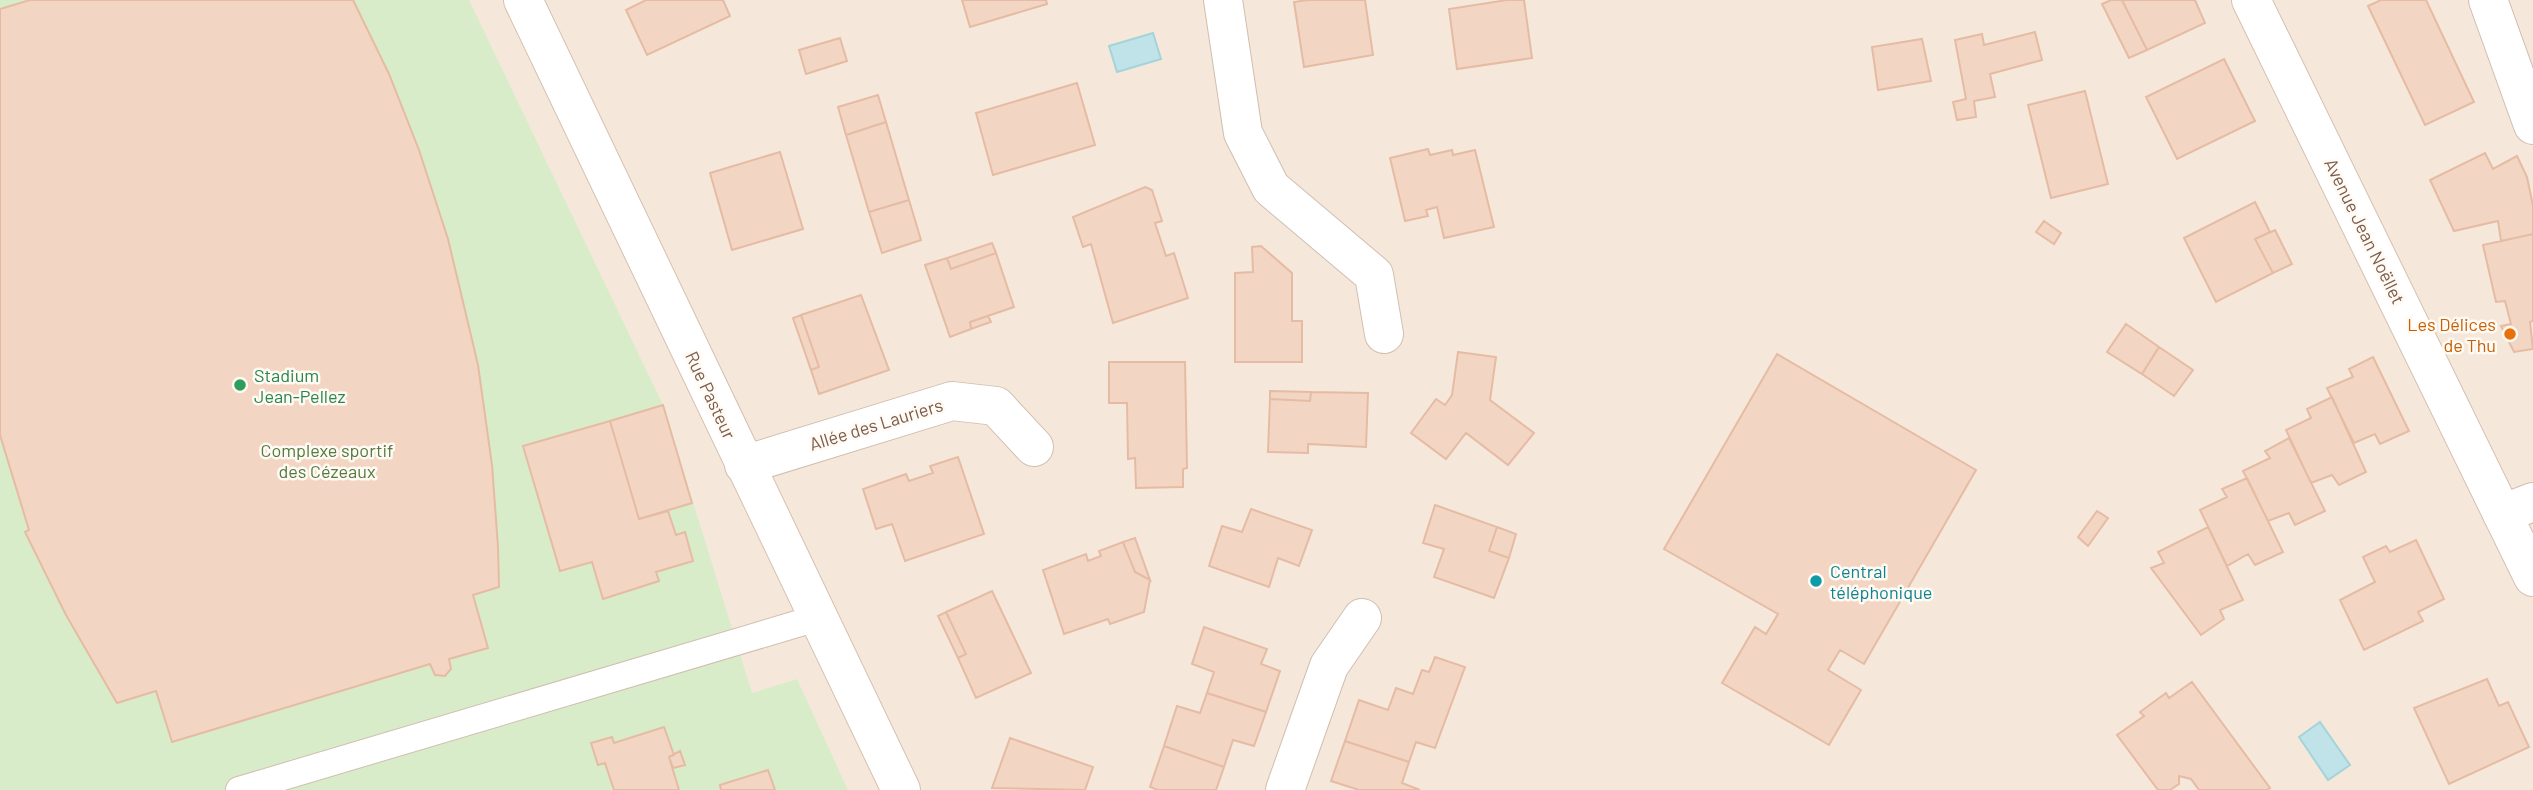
<svg xmlns="http://www.w3.org/2000/svg" width="2533" height="790" viewBox="0 0 2533 790" font-family="Barlow,sans-serif">
<style>
.residential{fill:#f5e8da}
.green{fill:#d8ecc9}
.water{fill:#bfe3e8;stroke:#a5d3da;stroke-width:2}
.building{fill:#f3d5c3;stroke:#e6bba3;stroke-width:2}
.lines{fill:none;stroke-linecap:round;stroke-linejoin:round}
.service-casing{stroke:#d1beb0;stroke-width:28}
.minor-casing{stroke:#d1beb0;stroke-width:40}
.secondary-casing{stroke:#d6c0b0;stroke-width:40}
.service{stroke:#fff;stroke-width:26}
.minor{stroke:#fff;stroke-width:38}
.secondary{stroke:#fff;stroke-width:38}
.food-dot{fill:#e8710a;stroke:#fffaf3;stroke-width:2.5}
.leisure-dot{fill:#2e9e5b;stroke:#fffaf3;stroke-width:2.5}
.culture-dot{fill:#0f9aa8;stroke:#fffaf3;stroke-width:2.5}
.labels{text-anchor:middle;dominant-baseline:central;stroke-width:5;stroke-linejoin:round;paint-order:stroke}
.street-label{font-size:18px;fill:#7a5c4d;stroke:#fffaf3}
.food-label{font-size:18px;fill:#c56008;stroke:#fffaf3;text-anchor:end}
.leisure-label{font-size:18px;fill:#27864d;stroke:#fffaf3;text-anchor:start}
.park-label{font-size:18px;fill:#537a41;stroke:#fffaf3}
.culture-label{font-size:18px;fill:#0d838f;stroke:#fffaf3;text-anchor:start}
</style>
<rect width="100%" height="100%" fill="#fdf6ec"/>
<path class="residential" d="M0,0h2533v790h-2533z"/>
<path class="green" d="M0,0h469l194,405 89,288 45,-14 51,111h-848z"/>
<path class="water" d="M1153,33l8,26 -44,13 -8,-26z
M2320,722l30,43 -22,15 -29,-43z"/>
<path class="building" d="M30,0h323l36,74 30,76 29,89 30,126 14,100 6,82 1,40 -26,8 15,53 -39,11 2,10 -6,7 -10,-1 -5,-11 -258,78 -16,-51 -39,12 -51,-88 -41,-83 4,-2 -29,-95v-426z
M646,0h77l7,16 -83,39 -21,-45z
M962,0h84l1,4 -77,23z
M1308,0h57l8,55 -69,12 -10,-65z
M1507,0h17l8,58 -75,11 -8,-60z
M2111,0h11l25,50 -18,8 -27,-54z
M2122,0h73l10,23 -58,27z
M2381,0h45l48,102 -49,23 -57,-119z
M2035,32l7,28 -52,14 5,23 -21,4 2,16 -19,3 -4,-18 13,-3 -11,-59 27,-6 2,11z
M840,38l7,23 -41,13 -7,-24z
M1922,39l9,42 -53,9 -6,-43z
M2224,59l31,62 -78,38 -31,-62z
M1077,83l18,62 -102,30 -17,-62z
M2085,91l23,93 -57,14 -23,-93z
M878,95l8,27 -40,13 -8,-28z
M886,122l23,78 -40,12 -23,-77z
M1428,149l2,6 22,-5 1,5 22,-5 19,77 -50,11 -7,-31 -11,3 2,6 -23,5 -15,-63z
M780,152l23,77 -71,21 -22,-77z
M2485,153l8,16 24,-13 10,21 6,29v28l-32,7 -3,-20 -44,10 -24,-51z
M1145,187l7,3 10,31 -7,2 11,33 8,-3 14,45 -75,25 -22,-79 -8,3 -10,-30z
M909,200l12,40 -39,13 -13,-41z
M2255,202l15,30 -15,7 18,34 -57,29 -32,-64z
M2044,221l17,12 -7,11 -18,-12z
M2275,230l17,34 -19,9 -18,-34z
M2533,234v87l-3,1 3,27 -19,3 -13,-26 10,-2 -6,-23 -9,1 -13,-57z
M992,243l4,10 -45,16 -4,-11z
M1261,246l31,27v48h10v41h-67v-89l18,-1 -1,-25z
M996,253l18,54 -44,15 1,7 -21,8 -25,-72 22,-7 4,11z
M861,295l28,75 -70,24 -8,-24 8,-3 -18,-52z
M801,315l18,52 -8,3 -18,-52z
M988,316l3,6 -20,7 -1,-7z
M2126,324l33,23 -17,27 -35,-22z
M2159,347l34,23 -19,26 -32,-22z
M1458,352l38,5 -6,43 44,33 -26,32 -42,-32 -20,26 -35,-26 25,-34 9,6 7,-10z
M1777,354l199,116 -112,194 -24,-14 -12,20 33,20 -32,55 -107,-62 33,-56 11,7 12,-20 -114,-65z
M2373,357l36,74 -29,13 -5,-10 -21,9 -27,-55 26,-11 -4,-8z
M1109,362h76l2,106 -4,1v18l-47,1 -1,-30 -7,1 -1,-56h-18z
M1270,391l41,1 -1,9 -40,-2z
M1311,392l57,1 -2,54 -58,-3v9l-40,-1 2,-53 40,2z
M2332,397l34,75 -27,13 -7,-10 -21,8 -25,-53 25,-12 -4,-9z
M663,405l29,98 -53,16 -29,-98z
M610,421l29,98 29,-8 8,24 9,-3 8,29 -37,11 3,9 -56,18 -11,-37 -32,9 -37,-125z
M2289,438l36,73 -30,14 -6,-12 -21,8 -25,-50 27,-13 -5,-7z
M958,457l26,77 -79,27 -13,-37 -16,5 -13,-40 43,-15 3,7 24,-8 -3,-7z
M2247,478l36,74 -28,13 -7,-11 -21,12 -27,-56 27,-13 -5,-8z
M1435,505l62,22 -8,24 20,7 -15,40 -60,-21 10,-28 -21,-6z
M1251,509l61,21 -13,36 -21,-8 -9,29 -60,-21 13,-40 20,6z
M2097,511l11,7 -20,28 -10,-9z
M1497,527l19,7 -7,24 -20,-7z
M2208,527l35,73 -23,10 4,9 -23,16 -50,-67 13,-5 -6,-11z
M1135,538l15,42 -15,-8 -12,-30z
M2416,540l28,59 -26,13 5,9 -59,29 -24,-50 35,-18 -12,-25 23,-11 4,6z
M1123,542l12,30 15,8 -6,32 -34,12 -2,-5 -44,15 -21,-64 43,-16 2,7 13,-5 -2,-5z
M992,591l39,82 -55,25 -18,-40 8,-4 -20,-42z
M946,612l20,42 -8,4 -20,-42z
M1204,627l63,22 -6,15 19,7 -14,41 -59,-19 7,-21 -22,-8z
M1435,657l30,10 -30,81 -19,-6 -7,20 -64,-21 14,-41 29,10 8,-22 17,6 9,-24 7,2z
M2487,679l12,27 9,-4 21,45 -80,37 -35,-76z
M2192,682l78,106 -3,2h-68l-8,-11 -12,-3v8l-9,6h-12l-41,-55 27,-19 -4,-4 26,-19 3,5z
M1207,693l59,19 -12,34 -21,-6 -9,27 -60,-21 13,-40 23,7z
M664,727l10,28 -5,2 10,33h-65l-9,-27 -7,2 -7,-22 21,-6 2,6z
M1010,738l83,29 -8,23 -93,-2z
M1345,741l64,21 -7,21 18,7h-61l-28,-9z
M1164,746l60,21 -8,23h-58l-8,-3z
M680,751l5,14 -12,3 -4,-11z
M768,770l7,20h-54l-1,-5z"/>
<g class="lines">
<defs>
<path id="service" d="M239,790l578,-172"/>
<path id="minor" d="M1223,0l20,133 28,55 103,87 10,59
M2488,0l45,125
M744,465l208,-64 44,5 38,41
M2502,514l31,-12
M1285,790l44,-124 33,-48"/>
<path id="secondary" d="M523,0l378,790
M2251,0l282,577"/>
</defs>
<use href="#service" class="service-casing"/>
<use href="#minor" class="minor-casing"/>
<use href="#secondary" class="secondary-casing"/>
<use href="#service" class="service"/>
<use href="#minor" class="minor"/>
<use href="#secondary" class="secondary"/>
</g>
<circle class="food-dot" cx="2510" cy="334" r="7"/>
<circle class="leisure-dot" cx="240" cy="385" r="7"/>
<circle class="culture-dot" cx="1816" cy="581" r="7"/>
<g class="labels">
<g class="street-label">
<text transform="translate(2365 231) rotate(64)">Avenue Jean Noëllet</text>
<text transform="translate(711 395) rotate(65)">Rue Pasteur</text>
<text transform="translate(876 424) rotate(-17)">Allée des Lauriers</text>
</g>
<g class="food-label">
<text x="2496" y="324">Les Délices<tspan x="2496" dy="21">de Thu</tspan></text>
</g>
<g class="leisure-label">
<text x="254" y="375">Stadium<tspan x="254" dy="21">Jean-Pellez</tspan></text>
</g>
<g class="park-label">
<text x="327" y="450">Complexe sportif<tspan x="327" dy="21">des Cézeaux</tspan></text>
</g>
<g class="culture-label">
<text x="1830" y="571">Central<tspan x="1830" dy="21">téléphonique</tspan></text>
</g>
</g>
</svg>
